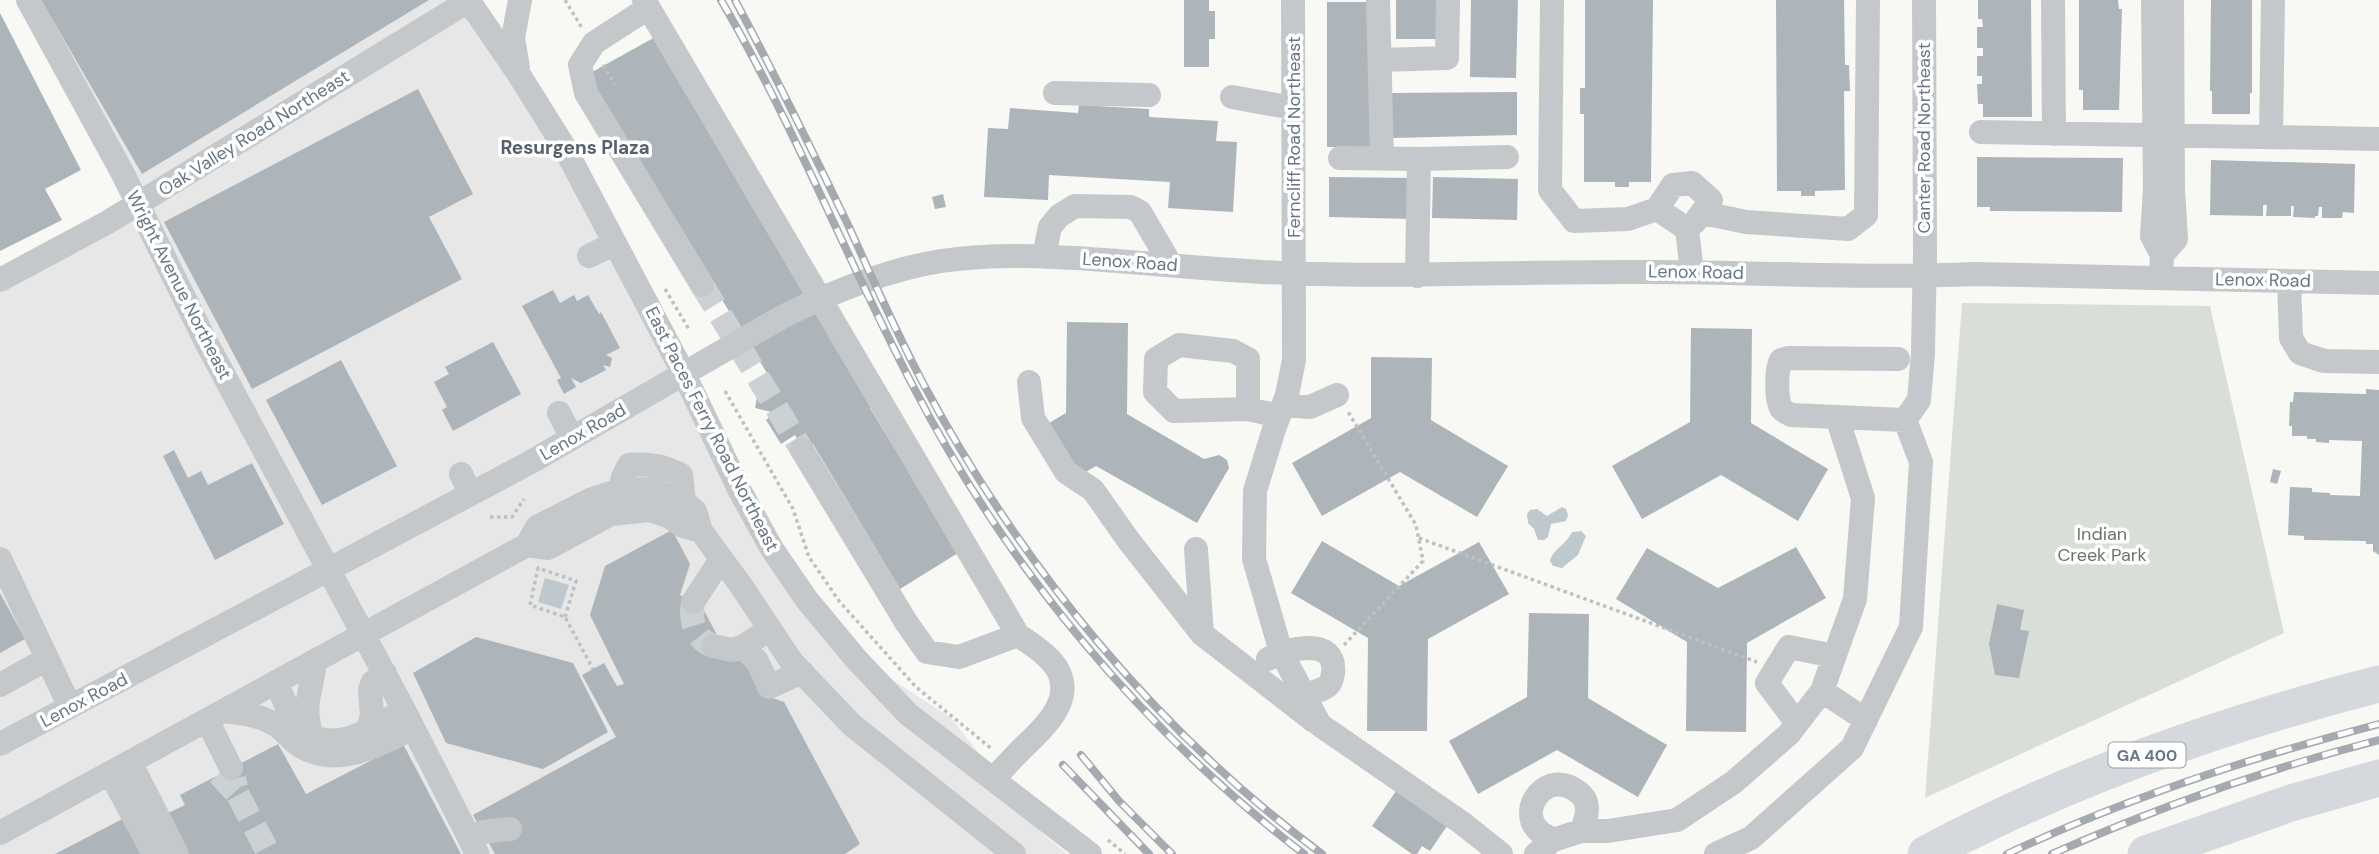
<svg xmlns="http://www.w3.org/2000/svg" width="2379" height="854" viewBox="0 0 2379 854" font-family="'DM Sans',sans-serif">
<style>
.built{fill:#e6e7e6}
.green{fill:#d9dfd6}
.water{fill:#bec8cd}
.building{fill:#adb4ba}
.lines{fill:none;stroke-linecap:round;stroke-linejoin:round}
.minor-tunnel{stroke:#ccd1d4;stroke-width:24;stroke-dasharray:24 12;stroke-linecap:butt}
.path{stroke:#bec0c2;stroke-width:3.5;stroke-dasharray:3.5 3.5;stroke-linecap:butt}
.minor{stroke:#c4c8cb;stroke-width:24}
.highway{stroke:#d5d9dd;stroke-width:37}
.rail-casing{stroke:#a4aab0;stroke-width:8}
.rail{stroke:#fff;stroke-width:5;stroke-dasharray:16;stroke-linecap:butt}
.labels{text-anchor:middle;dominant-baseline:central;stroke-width:7;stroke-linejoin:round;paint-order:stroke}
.shield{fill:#fff;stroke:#95a0aa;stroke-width:2}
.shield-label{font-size:16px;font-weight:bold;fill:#677786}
.street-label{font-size:18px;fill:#677786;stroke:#fff}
.park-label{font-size:18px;fill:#657862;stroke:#fff}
.neighbourhood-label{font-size:19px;font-weight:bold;fill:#55606b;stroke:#fff}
</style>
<rect width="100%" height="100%" fill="#f8f8f5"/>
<path class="built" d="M21,0h447l370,644 113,74 92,116 24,20h-1067v-574l133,-76z"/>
<path class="green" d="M1962,303l248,3 74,327 -359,165z"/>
<path class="water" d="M1562,507l4,2 2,6 -2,6 -15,3 -3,13 -4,3h-6l-4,-11 -6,-6 -1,-9 3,-4 7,-1 10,7z
M1581,531l5,5 -8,19 -16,13 -9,-2 -3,-5c2,-11 16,-16 22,-29z
M545,578l24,7 -8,24 -23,-7z"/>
<path class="building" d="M41,0h388l-287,174z
M1184,0h25v11h6v28h-6v28h-25z
M1396,0h40v39h-40z
M1471,0h47l-2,78 -46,-1z
M1585,0h68l-2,182h-22v5h-14v-5h-31v-68h-4v-26h5z
M1776,0h68l1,65h4l1,26h-6l1,99 -30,1v5h-14v-5h-24z
M1978,0h53l1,117h-49v-13h-5l-1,-20h5v-8h-5v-20h6v-8h-6v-21h6l-1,-8h-4z
M2079,0h39l1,9h3l-3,101h-36v-20h-4z
M2211,0h41v93h-2v21h-38v-23h-2z
M1327,2h43v145h-43z
M0,13l81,157 -36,19 17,31 -62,31z
M657,36l217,369 -4,3 88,145 -58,36 -87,-145 -9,6 -9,-15 -14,9 -15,-24 10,-7 -21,-5 3,-16 15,3 5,-4 -193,-315z
M418,89l55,105 -44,23 33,62 -210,110 -88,-167z
M1517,92v43l-125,3 -1,-45z
M1079,105l70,4v8l69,4 -2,20 21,1 -4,70 -65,-4 2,-26 -121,-7 -1,25 -64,-3 4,-69 20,1 2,-21 68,5z
M1977,157l146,1 -1,54 -132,-1v-4h-13z
M2211,160l144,4 -1,49 -11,-1 -1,6h-20v-11h-3l-1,9h-3v2l-22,-1 1,-11h-3v10h-25l1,-11h-4v11l-53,-1z
M1329,177l85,1 -1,41 -84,-2z
M1433,177l85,2 -1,41 -85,-2z
M943,194l3,13 -11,2 -3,-12z
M553,290l7,13 14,-8 3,6 11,-6 11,19 2,-2 19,36 -14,7 6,3 -2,9 -7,-2 3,5 -25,13 -10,-5 5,9 -12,7 -7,-14 4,-2 -39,-72z
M1067,322l61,1 -1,91 77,45 15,-4 8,5 2,8 -32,55 -101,-57 -17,10 -30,-53 17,-10z
M1691,328l61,1 -1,94 77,46 -30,52 -77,-46 -79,44 -30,-53 78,-44z
M493,342l28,52 -68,37 -11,-21 5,-3 -13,-25 15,-8 -4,-7z
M1371,357l61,1 -1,62 77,46 -31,51 -77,-45 -78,44 -30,-53 79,-45z
M341,360l56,106 -75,39 -56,-105z
M2366,389l13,1v165l-6,-4v-7h-7v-3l-55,-1h-7v-4l-16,-1 2,-48 22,1v4l18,1v2l30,1 2,-55 -33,-1v3l-13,-1v-3h-9v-3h-15v-10h-3l1,-24h3l1,-10 72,2z
M174,450l14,28 13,-7 7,14 44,-22 32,61 -69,36 -52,-104z
M2273,469l8,2 -4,13 -7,-2z
M672,530l18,34 -10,31 21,10 15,28 -4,19 36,11 19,33 17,6 76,142 -15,10h-350l-22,-39 143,-78 -34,-62 22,-12 13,23 7,-2 -34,-69 15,-49z
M1322,541l77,45 80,-44 30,52 -81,45 -1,92h-60l1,-93 -77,-45z
M1796,547l30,51 -79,45 -1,89 -60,-1 1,-89 -71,-43 31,-51 71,40z
M0,593l25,46 -25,14z
M1997,604l27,6 -4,20 9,1 -10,47 -24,-3 -6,-31z
M1529,613l60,1 -1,84 79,47 -29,52 -81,-47 -79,44 -29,-53 78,-44z
M476,637l97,26 35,69 -65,37 -97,-26 -33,-70z
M278,744l28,50 97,-50 58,110h-406l77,-40 36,-1 17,-8 -5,-10z
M1396,791l51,35 -17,25 -8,-5 -5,8h-5l-40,-28z"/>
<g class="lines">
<path class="minor-tunnel" d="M702,285l100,165
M693,602c-3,18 1,37 20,44
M219,774l19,21 -4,-16
M238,795l31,59"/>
<path class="path" d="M565,0l17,28
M603,65l12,19
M665,289l25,42
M725,391l68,118 16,48 30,44 77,86 76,62
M490,517h22l12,-18
M1419,538l338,124
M565,617l11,-36 -38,-13 -8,37 35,12 28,52
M1344,645l79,-84 -7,-36 -69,-115
M1108,840l17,14"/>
<path class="minor" d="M28,0l94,172 84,170 198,368 73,143 -2,1
M468,0l50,73 45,72 121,229 56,117 32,58 35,51 49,59 52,55 182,140
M644,0l374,635c13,9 28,18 38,32 19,30 -8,57 -28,76 -12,11 -23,24 -35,36
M1293,0l1,360 -7,35 -13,34 -19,62 -1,68 27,93 39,73 142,98 39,31
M1378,0l4,158
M1552,0l-2,190 24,31 54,-2 29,-10 30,20 5,43
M2053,0l1,134
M2153,0l2,189 -3,47 10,19 -1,23
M648,8l-54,35 -14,22 6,28 116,192
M1380,60l67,-2 1,-58
M518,68l-5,-30 7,-38
M1055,93l94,2
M1232,97l61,11
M1981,132l398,7
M2271,137l2,-137
M1340,158l79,1
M1657,209l16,-24 19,-2 19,17 -16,22
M1703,213l43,9 102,7 18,-14 2,-215
M2162,255l14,-16 -3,-49 -1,-190
M589,256l26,-13
M1044,256l6,-29 9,-11 16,-10 56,1 9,5 31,53
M1417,276l2,-117 88,-2
M0,280l108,-58 362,-222
M2289,281l2,57 9,15 24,8 55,1
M1898,359l-110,-1 -7,2c-5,8 -5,40 0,48 3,4 5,4 10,7l114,5
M1029,382l4,36 33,54 27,18 36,51 73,93 112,87
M1283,405l27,2 27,-12
M1248,409v-50l-15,-8 -54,-6 -23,14 -1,33 19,19 74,-2 31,7
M559,413l13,25
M802,450l104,172 21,30 32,5 59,-22
M461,474l10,20
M620,490l3,-13 6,-12c20,-2 34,1 52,10l3,27
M527,545l21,3 63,-34 39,-4 18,6 15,10 18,5
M1196,549l6,85
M0,559l70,148
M693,602l28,-43
M770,629l-28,18 15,14 12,26 33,-15
M713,646l18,4 11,-3
M1268,659c18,-10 69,-24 65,14 -1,6 -2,11 -7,14 -6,4 -15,6 -21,8
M276,682c7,15 14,37 27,48 31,27 74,-4 101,-20
M0,685l47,-26
M1822,691l44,29
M223,711c18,2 37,4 53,14 9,6 15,15 24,21 39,23 78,-1 113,-18
M207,720l24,48
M1796,722l-29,-39 22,-36 45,9
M367,731l5,-15 -2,-27 3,-7 12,-9
M311,734c-9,-33 1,-41 4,-73
M0,744l529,-281 253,-146c50,-25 103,-47 159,-56 55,-8 108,-5 163,-1 70,5 141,13 211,14 111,3 222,-3 333,-2 109,0 218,7 327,2l404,9
M130,762l47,92
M110,773l44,81
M0,833l527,-288 10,-18 53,-27 30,-10 31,-1 33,13 11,9 6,20 39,53 51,77 61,64 162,129
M469,838l14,-6 27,-3
M1553,840c-4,-3 -10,-5 -14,-9 -23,-21 8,-64 39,-39 14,10 9,26 3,39
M1536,854l17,-14 28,-9h27l69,-11 57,-38 55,-48 33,-43 33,-92 8,-101 -26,-81
M1716,854l35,-16 101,-90 59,-121 10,-165 -16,-42 14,-20 4,-47 2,-99 -1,-254"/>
<path class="highway" d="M1926,854c143,-76 296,-130 453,-170
M2146,854l145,-51 88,-25"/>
<defs>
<path id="rail" d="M721,0c73,125 126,260 193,388 94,181 229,343 390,466
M735,0c40,75 77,150 114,227 24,53 48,107 75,158 98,182 232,346 398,469
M1081,755l38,46 53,53
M1063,765l86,89
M2007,854c119,-56 245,-97 372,-130
M2052,854c106,-47 215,-85 327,-114"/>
</defs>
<use href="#rail" class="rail-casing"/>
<use href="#rail" class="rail"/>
</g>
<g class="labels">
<rect class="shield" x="2108.5" y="742.5" width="77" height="25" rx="5"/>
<g class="shield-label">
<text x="2147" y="755">GA 400</text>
</g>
<g class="street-label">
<text transform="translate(254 133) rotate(-32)">Oak Valley Road Northeast</text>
<text transform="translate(1294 137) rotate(-90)">Ferncliff Road Northeast</text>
<text transform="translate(1924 138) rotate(-90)">Canter Road Northeast</text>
<text transform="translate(1130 262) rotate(4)">Lenox Road</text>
<text transform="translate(1696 272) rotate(1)">Lenox Road</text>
<text transform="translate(2263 280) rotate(1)">Lenox Road</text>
<text transform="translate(179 285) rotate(63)">Wright Avenue Northeast</text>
<text transform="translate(712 429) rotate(63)">East Paces Ferry Road Northeast</text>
<text transform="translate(583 432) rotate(-30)">Lenox Road</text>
<text transform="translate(84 700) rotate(-28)">Lenox Road</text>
</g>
<g class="park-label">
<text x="2102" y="534">Indian<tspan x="2102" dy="21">Creek Park</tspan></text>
</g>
<g class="neighbourhood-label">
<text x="575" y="147">Resurgens Plaza</text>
</g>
</g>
</svg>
